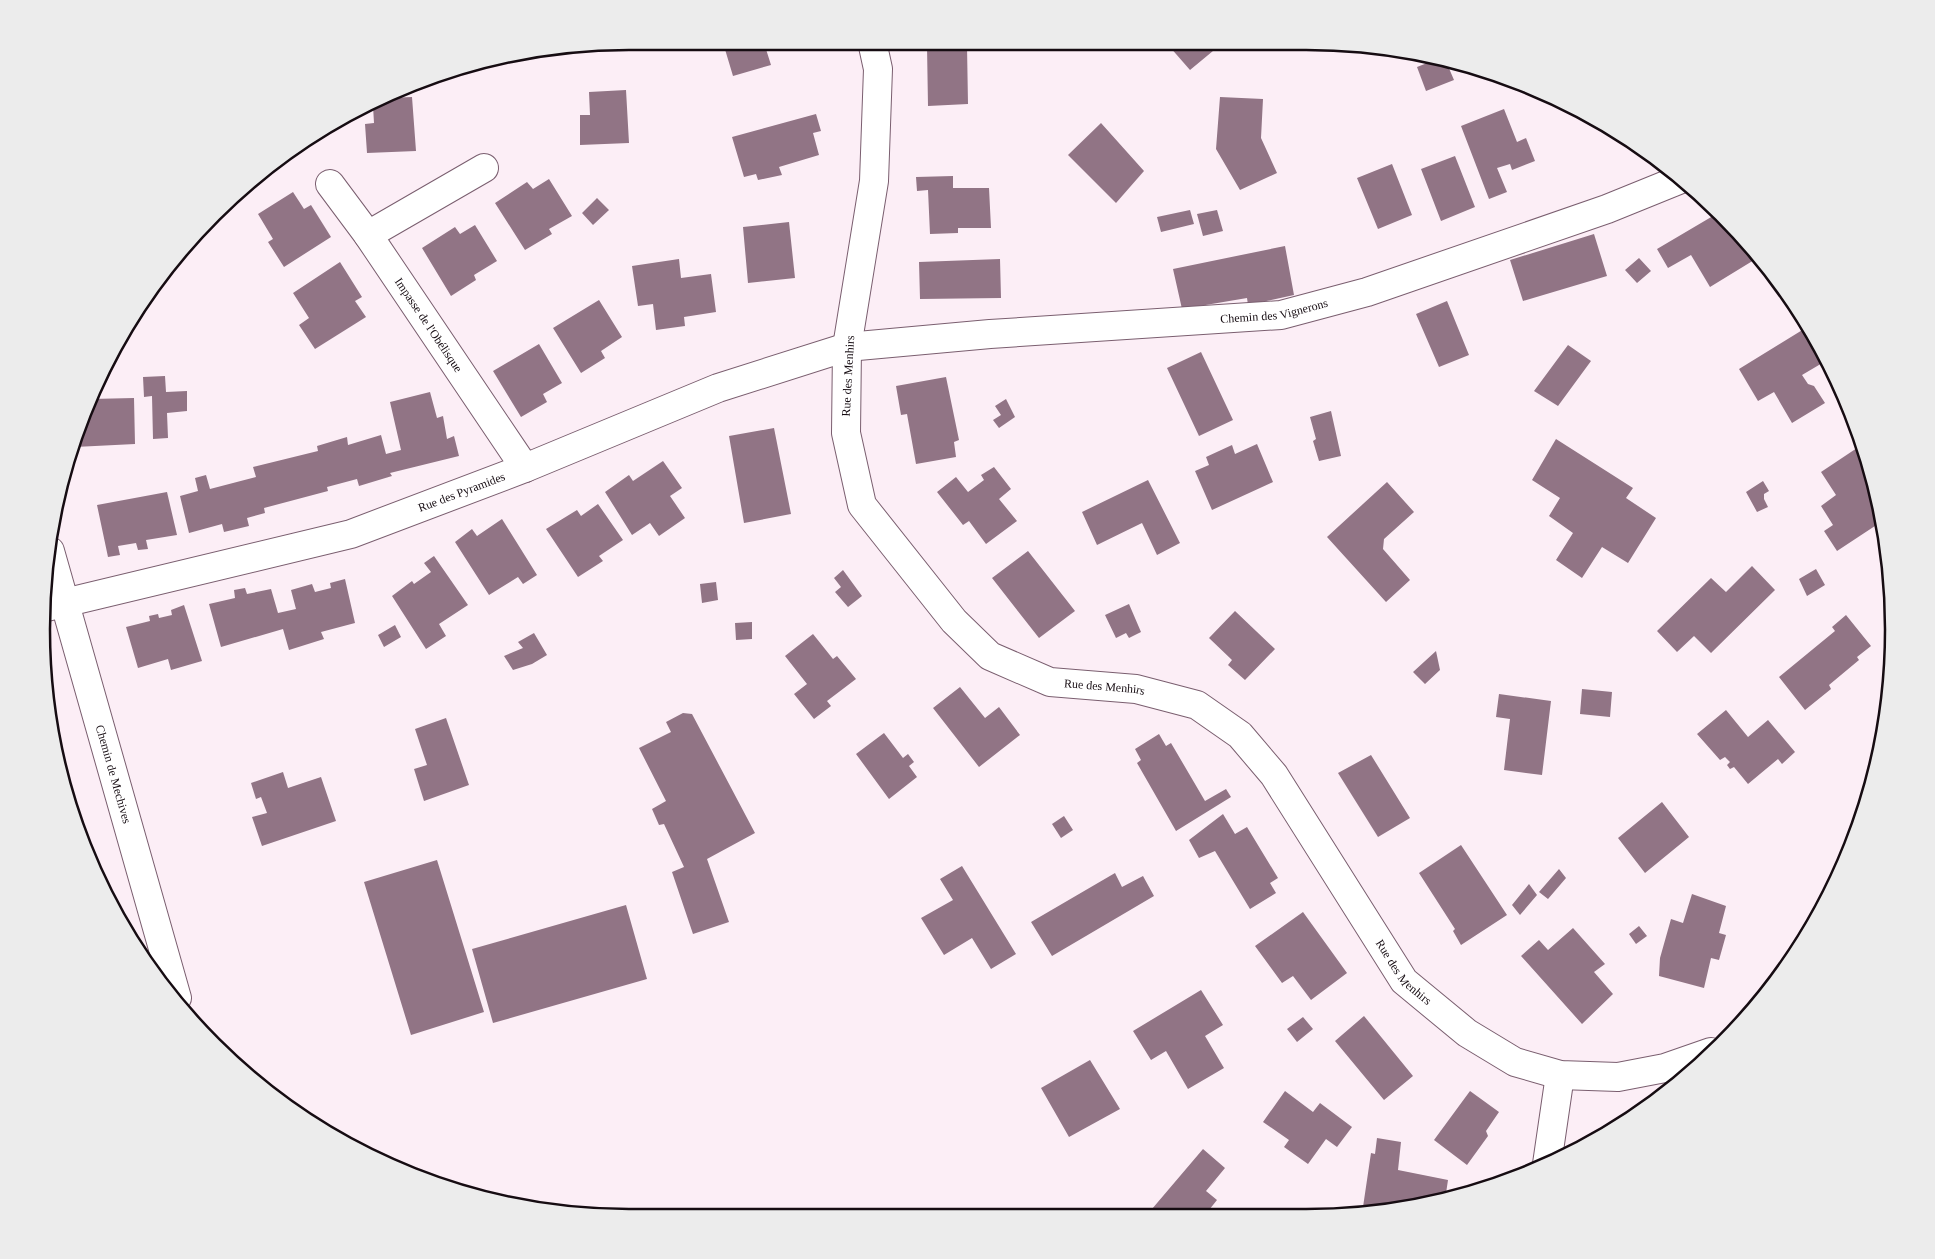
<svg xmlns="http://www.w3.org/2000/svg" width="1935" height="1259" viewBox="0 0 1935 1259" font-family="Georgia,serif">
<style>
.building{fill:#917485}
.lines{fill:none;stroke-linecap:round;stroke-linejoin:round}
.minor-casing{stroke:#7a5e6f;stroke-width:30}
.minor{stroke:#fff;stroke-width:28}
.labels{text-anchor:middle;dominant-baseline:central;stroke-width:4;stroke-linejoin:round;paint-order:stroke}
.street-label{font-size:12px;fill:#160c12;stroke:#fff}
.rim{fill:none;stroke:#160c12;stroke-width:2.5}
</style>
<rect width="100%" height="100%" fill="#fceef6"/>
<path class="building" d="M724,46h41l6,19 -38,11z
M927,46h40l1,58 -40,2z
M1169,46h50l-29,24z
M1440,58l5,1 9,21 -28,11 -9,-24z
M626,90l3,53 -49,2v-30h10l-1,-23z
M412,97l4,54 -49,2 -2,-29 9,-1 -1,-17 15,-8z
M1220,97l43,2 -2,39 16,35 -37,17 -24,-41z
M1504,109l13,33 9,-4 9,23 -23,9 -2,-6 -13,4 10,24 -18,7 -28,-73z
M816,114l5,17 -8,2 6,22 -40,12 3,8 -24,5 -2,-6 -12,3 -12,-40z
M1101,123l43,48 -28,32 -48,-48z
M1455,156l20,51 -34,14 -20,-52z
M282,157l2,3 -29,18v-1z
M1392,164l20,51 -34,14 -21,-51z
M953,176v12h36l2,40h-33v5l-28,1 -2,-44 -11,1 -1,-14z
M549,179l23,37 -23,13 3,5 -27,16 -30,-47 32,-21 6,7z
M293,192l11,17 7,-4 20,32 -47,30 -16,-25 5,-3 -15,-25z
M597,198l12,12 -16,15 -11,-12z
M1190,210l4,14 -33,8 -4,-15z
M1217,210l6,21 -20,5 -6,-22z
M1718,213l15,16 8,15 3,-2 15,15 -49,30 -19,-32 -23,13 -11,-19z
M789,222l6,56 -47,5 -5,-56z
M475,225l22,36 -23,14 2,5 -25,16 -29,-48 33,-21 5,7z
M1594,234l13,42 -84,25 -13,-41z
M1285,246l9,49 -46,10 -1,-7 -65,11 -9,-40z
M1639,258l12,13 -14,12 -12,-13z
M679,259l2,19 30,-4 5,38 -32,5 1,9 -29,4 -3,-26 -15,2 -6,-40z
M1000,259l1,39 -81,1 -1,-37z
M340,262l22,35 -7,4 11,16 -51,32 -16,-24 10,-7 -16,-25z
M599,300l23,37 -21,14 4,7 -24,15 -28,-45z
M1447,301l22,54 -30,12 -23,-53z
M1804,329l20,33 -22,13 6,9 6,2 11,17 -33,20 -18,-31 -16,9 -19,-32z
M539,344l23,39 -19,11 4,8 -26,15 -28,-46z
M1568,345l23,16 -33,45 -24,-15z
M1201,352l32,68 -34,16 -32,-68z
M165,376l1,16 21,-1v20l-20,2 1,25 -15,1 -1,-43 -8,1 -1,-20z
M946,377l13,63 -5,2 2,15 -40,7 -9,-50 -6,1 -5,-29z
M430,392l7,26 6,-2 4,23 7,-3 5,20 -69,17 2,3 -33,10 -2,-7 -30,8 1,4 -64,17 1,5 -18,5 2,8 -25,6 -2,-8 -33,9 -9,-37 18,-5 -3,-13 11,-3 4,14 46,-12 -3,-10 65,-16 -1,-5 30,-9 1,8 33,-10 5,19 15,-4 -11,-48z
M134,398l1,46 -60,3 -1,-10 17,-38z
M1006,399l9,18 -16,11 -6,-8 8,-5 -6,-9z
M1331,411l10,45 -22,5 -6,-20 3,-2 -6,-22z
M774,428l17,86 -47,9 -15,-87z
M1556,439l77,49 -7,10 30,20 -28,45 -26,-16 -20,31 -26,-18 17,-27 -24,-17 11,-18 -28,-18z
M1257,444l16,38 -61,28 -17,-39 14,-6 -3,-8 26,-12 3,9z
M1860,446l14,31 7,45 -44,29 -13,-20 9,-6 -12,-19 15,-11 -15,-23z
M663,461l19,27 -12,8 15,22 -26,18 -9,-13 -18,12 -27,-43 24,-17 4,6z
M994,467l17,22 -12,10 18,22 -31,23 -17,-23 -6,4 -26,-33 19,-15 12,15 16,-12 -3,-5z
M1148,480l32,63 -23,12 -15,-32 -45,22 -15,-33z
M1763,481l6,10 -5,3v5l4,8 -11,5 -11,-20z
M1387,482l27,30 -30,27 -1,10 27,31 -24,22 -59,-65z
M167,492l10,43 -31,5 2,9 -10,1 -2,-7 -18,3 2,9 -12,2 -11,-52z
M598,504l25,36 -24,16 4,5 -25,16 -32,-48 31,-19 4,6z
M502,519l35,56 -14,9 -5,-7 -29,18 -34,-53 17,-13 5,7z
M1028,551l47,60 -36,27 -47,-60z
M434,556l34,49 -29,19 7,12 -20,13 -34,-53 20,-15 2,3 17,-12 -7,-9z
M1752,566l23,24 -64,63 -17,-17 -17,16 -20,-21 54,-53 15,14z
M1816,569l9,16 -18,11 -8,-17z
M843,570l19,26 -14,11 -13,-15 6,-5 -7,-9z
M345,579l10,44 -34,9 3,7 -35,11 -6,-21 -62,18 -12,-43 26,-6 -1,-8 11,-2 2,6 24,-5 7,24 18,-4 -5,-19 21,-6 3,8 16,-4 -1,-5z
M716,582l2,18 -16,3 -2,-19z
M1129,604l12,28 -12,6 -3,-5 -10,5 -11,-23z
M184,605l18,56 -31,9 -3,-11 -30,9 -12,-41 24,-6 -1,-5 9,-2 1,4 13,-3 -1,-5z
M1235,611l40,38 -30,31 -17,-15 4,-5 -23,-22z
M1846,615l25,31 -14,11 2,3 -30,25 2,4 -26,21 -26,-33 56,-46 -3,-4z
M752,622v17l-16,1 -1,-17z
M395,625l6,12 -17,10 -6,-12z
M534,633l13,22 -15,9 -19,6 -9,-14 19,-8 -5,-6z
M813,634l20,25 4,-3 19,23 -29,22 4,5 -17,13 -20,-25 13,-10 -22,-28z
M1436,651l4,19 -15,14 -12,-12z
M960,687l25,31 14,-11 21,28 -41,32 -46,-59z
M1582,689l30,3 -2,25 -30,-3z
M1499,694l52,7 -9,74 -38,-5 6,-51 -14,-2z
M1726,710l22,27 20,-17 27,32 -13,12 -4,-5 -30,25 -14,-17 -4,2 -3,-4 3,-3 -5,-5 -5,3 -23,-26z
M683,713l9,1 63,119 -48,26 22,63 -36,12 -21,-62 12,-5 -20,-43 -5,1 -7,-16 14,-8 -27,-53 32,-16 -5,-10z
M446,718l23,67 -45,16 -10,-32 13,-4 -12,-36z
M884,733l19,25 5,-4 6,8 -5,4 8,11 -28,22 -33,-45z
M1159,734l7,12 5,-3 34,58 21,-12 5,8 -55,34 -39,-68 4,-3 -6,-11z
M1371,755l39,63 -32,19 -40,-64z
M283,772l5,16 33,-11 15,44 -74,25 -10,-29 15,-4 -6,-16 -5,2 -5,-16z
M1662,802l27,35 -44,36 -27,-35z
M1223,814l12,20 12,-7 31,51 -8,5 6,10 -26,16 -35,-58 -16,7 -10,-18z
M1064,816l9,14 -12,8 -9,-14z
M1461,845l46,70 -46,30 -8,-14 2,-2 -36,-56z
M437,860l47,152 -73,23 -47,-153z
M962,866l54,88 -25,15 -19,-31 -28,17 -23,-37 32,-18 -13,-21z
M1559,869l7,9 -18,21 -9,-7z
M1115,873l7,14 21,-11 11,20 -102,60 -21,-34z
M1529,884l8,11 -17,20 -8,-10z
M1692,894l34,12 -7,27 7,2 -7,25 -8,-2 -7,30 -45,-12 1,-18 11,-39 12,4z
M626,905l21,74 -154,44 -21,-74z
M1303,912l44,61 -36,27 -18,-24 -11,7 -27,-37z
M1639,926l8,10 -11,8 -7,-10z
M1573,928l32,36 -11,8 19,22 -31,30 -61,-68 18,-16 9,10z
M1201,990l22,35 -18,11 19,32 -36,21 -22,-38 -15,9 -18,-29z
M1364,1016l49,60 -29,24 -49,-59z
M1303,1017l10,12 -16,13 -10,-13z
M1090,1060l30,49 -51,28 -28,-49z
M1285,1091l28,21 7,-9 32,24 -15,20 -11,-8 -18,25 -24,-17 5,-7 -26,-18z
M1470,1091l29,21 -13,19 2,5 -21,29 -33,-25z
M1377,1138l24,4 -3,28 50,10 -3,20 -66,11 -16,-4 8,-54 4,1z
M1203,1149l22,19 -19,23 11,9 -8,10 6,6h-69z"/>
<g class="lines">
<defs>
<g id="minor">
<path id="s1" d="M873,46l5,23 -4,112 -27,166 -1,86 16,72 92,116 36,35 60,26 86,7 61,16 43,30 34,40 130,206 63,52 48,29 45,13 58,2 47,-9 46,-16"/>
<path id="s2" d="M330,184l38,51 157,233"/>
<path d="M368,235l116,-67"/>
<path id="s3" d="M50,551l127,447"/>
<path id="s4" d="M43,608l308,-74 174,-66 193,-80 129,-41 143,-13 291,-19 86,-23 240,-83 74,-30"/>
<path d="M1547,1164l13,-89"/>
</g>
</defs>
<use href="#minor" class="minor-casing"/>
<use href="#minor" class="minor"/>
</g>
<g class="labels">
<g class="street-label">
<text stroke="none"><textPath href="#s4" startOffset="1276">Chemin des Vignerons</textPath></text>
<text stroke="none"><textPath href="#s2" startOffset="172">Impasse de l'Obélisque</textPath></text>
<text transform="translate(848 376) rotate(-87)">Rue des Menhirs</text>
<text stroke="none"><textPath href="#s4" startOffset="435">Rue des Pyramides</textPath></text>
<text stroke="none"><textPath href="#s1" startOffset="782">Rue des Menhirs</textPath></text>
<text stroke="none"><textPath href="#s3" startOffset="232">Chemin de Mechives</textPath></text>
<text stroke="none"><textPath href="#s1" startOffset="1218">Rue des Menhirs</textPath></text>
</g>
</g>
<path d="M0 0H1935V1259H0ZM629 50H1306A579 579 0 0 1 1885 629V630A579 579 0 0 1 1306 1209H629A579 579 0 0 1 50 630V629A579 579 0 0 1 629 50Z" fill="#ececec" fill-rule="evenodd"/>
<path class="rim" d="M629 50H1306A579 579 0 0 1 1885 629V630A579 579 0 0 1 1306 1209H629A579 579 0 0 1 50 630V629A579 579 0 0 1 629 50Z"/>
</svg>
